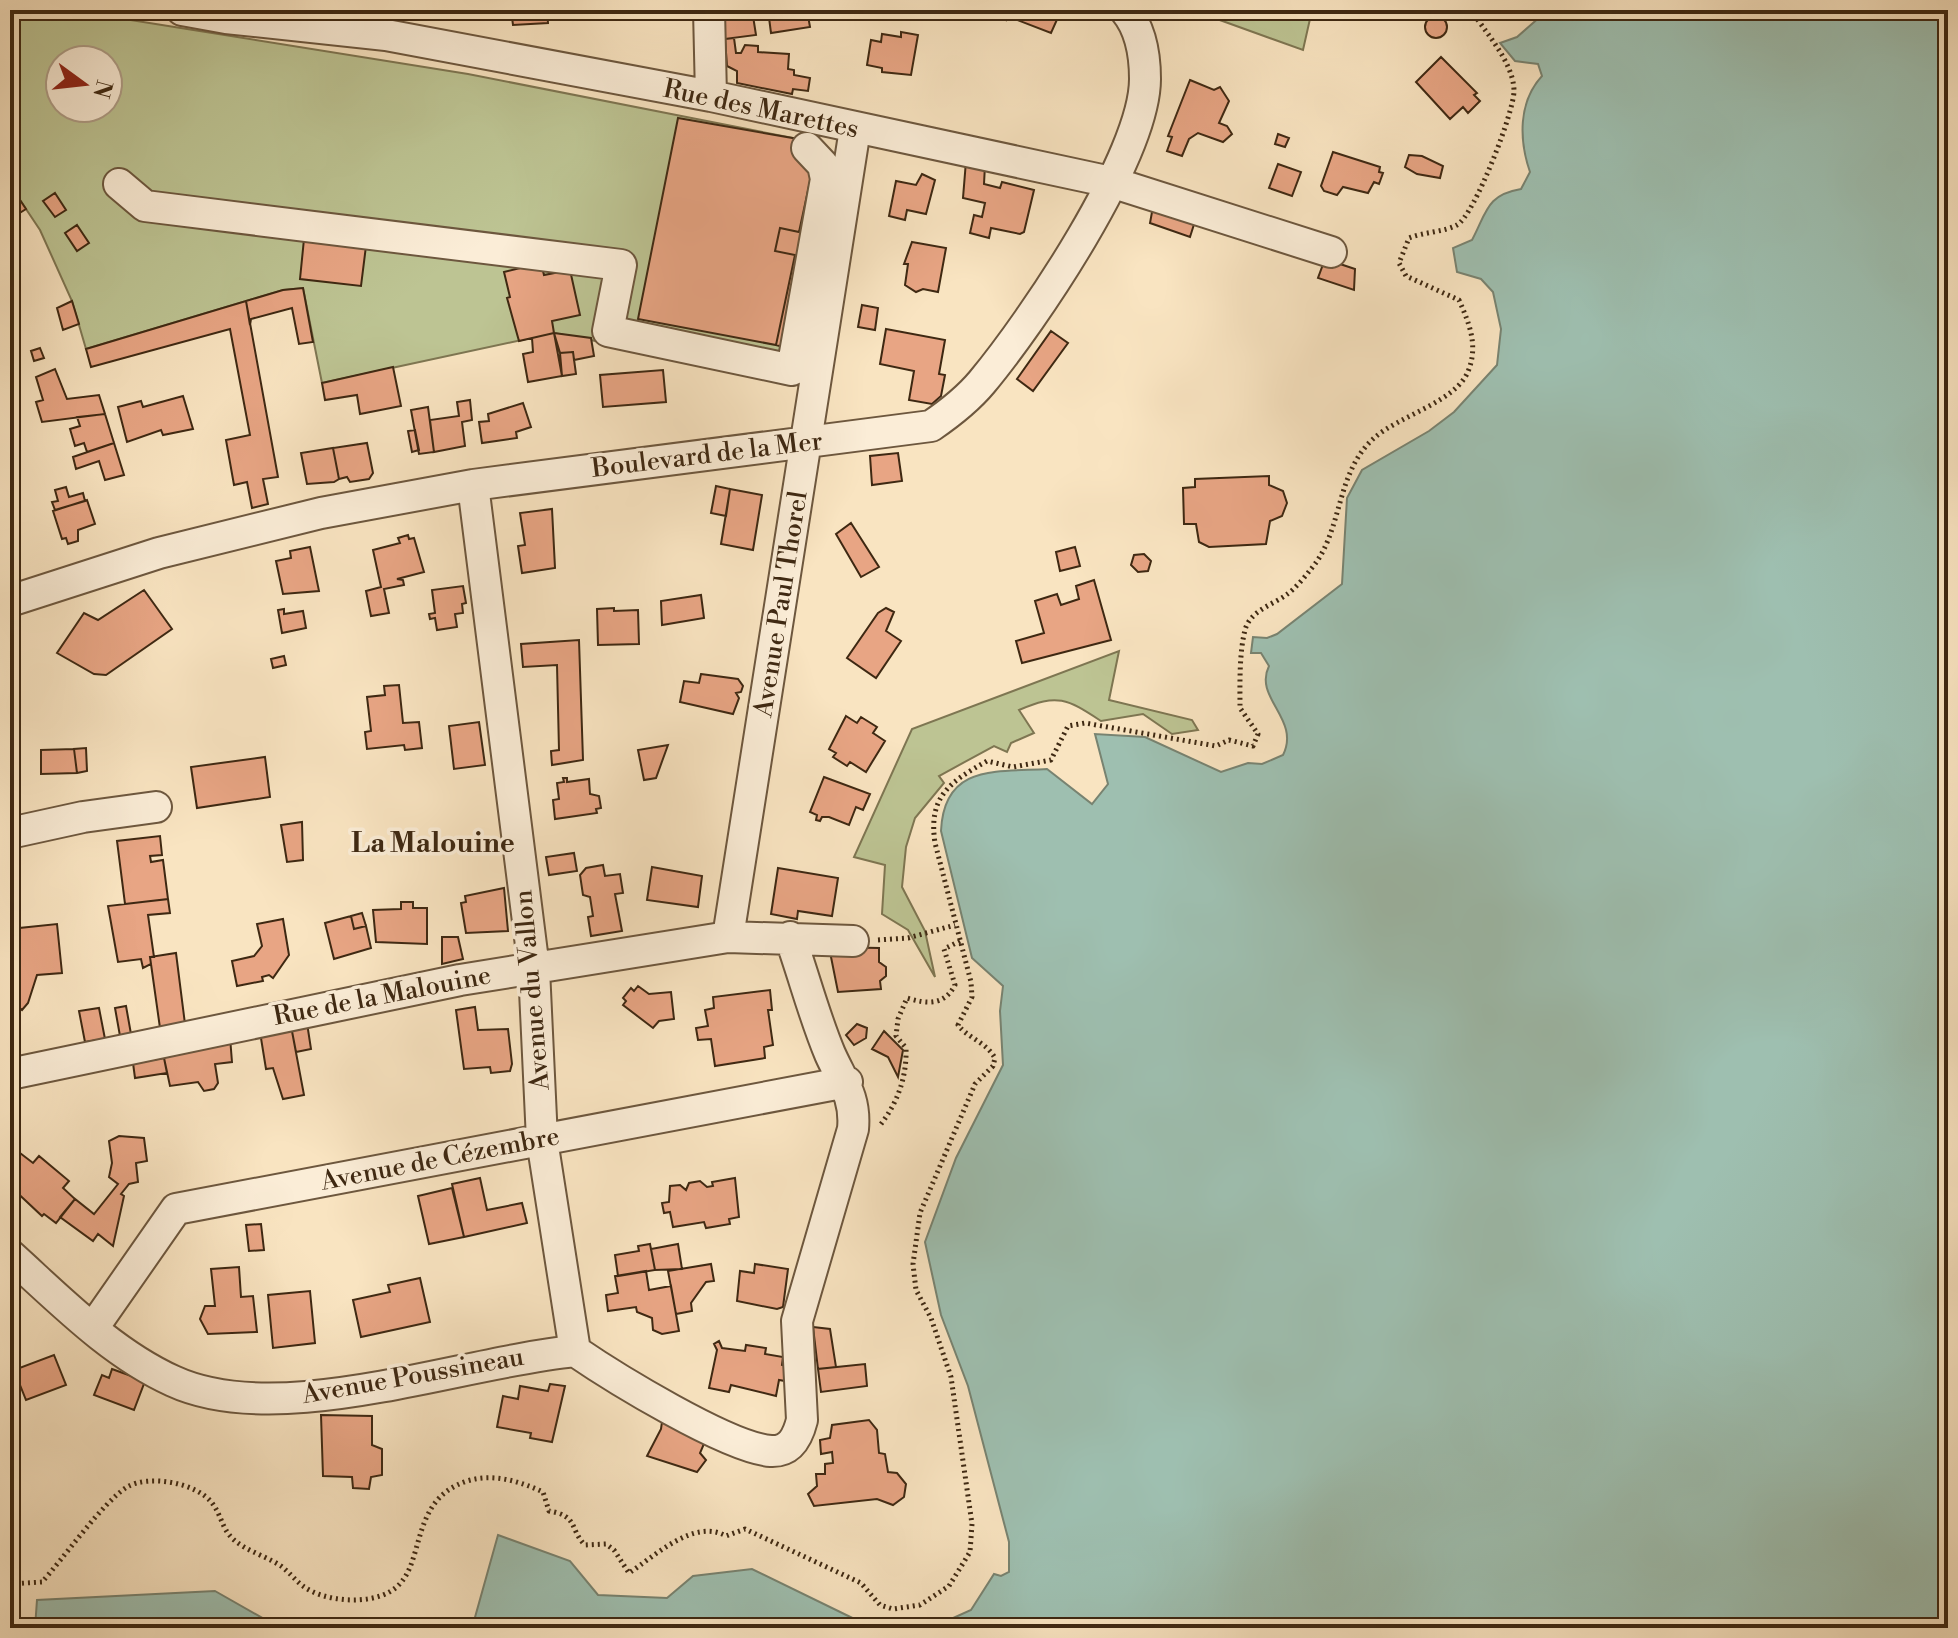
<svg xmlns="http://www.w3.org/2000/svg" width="1958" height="1638" viewBox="0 0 1958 1638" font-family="'Libre Bodoni',serif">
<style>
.green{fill:#bdc493;stroke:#7e7652;stroke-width:2;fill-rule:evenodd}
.water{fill:#9ebfb0;stroke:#788371;stroke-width:2}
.building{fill:#e8a584;stroke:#3e2812;stroke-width:2}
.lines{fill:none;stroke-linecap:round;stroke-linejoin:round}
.minor-casing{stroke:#6d573e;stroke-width:34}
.path{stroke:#3e2812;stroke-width:5;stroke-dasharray:2 4;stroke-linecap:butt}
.minor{stroke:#fbedd7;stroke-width:30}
.labels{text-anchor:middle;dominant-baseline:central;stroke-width:7;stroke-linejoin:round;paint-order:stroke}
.street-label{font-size:26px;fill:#3e2812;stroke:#fbedd7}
.neighbourhood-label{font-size:28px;font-weight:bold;fill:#3e2812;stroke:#fbedd7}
</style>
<rect width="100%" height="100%" fill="#f9e4c1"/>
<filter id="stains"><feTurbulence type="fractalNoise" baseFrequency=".0025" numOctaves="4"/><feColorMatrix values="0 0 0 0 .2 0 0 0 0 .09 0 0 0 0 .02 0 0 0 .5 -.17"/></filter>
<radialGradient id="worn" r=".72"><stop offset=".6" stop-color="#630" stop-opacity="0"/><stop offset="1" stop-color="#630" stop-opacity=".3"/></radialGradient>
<path class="green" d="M10,10h58l400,64 330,65 38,16 -38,225 -244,-47 -232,50 -19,-95 -20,2 -197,59 -14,-48 -32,-71 -30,-45zM60,60h48v48h-48z
M1192,10h120l-9,40z
M1119,651l-10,49 83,20 6,10 -26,4 -29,-20 -42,7c-34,-22 -43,-28 -82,-11l15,23 -23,10 -4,9 -13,-6 -55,30 5,7 -29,35 -9,29 -4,40 23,44 10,46 -27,-47 -26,-16 3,-49 -31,-8 58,-128z"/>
<path class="water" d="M1530,10h418v1618h-1017l40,-18 23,-36 7,2 8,-4v-30l-41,-156 -27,-71 -16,-73 31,-84 47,-93 -3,-54 3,-25 -31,-28 -31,-127c3,-67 55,-59 106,-62l45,35 16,-20 -13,-50 50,3 76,35 27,-9 14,1 21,-9c18,-36 -30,-57 -14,-89l-8,-13h-10l2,-16 14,1 10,-4 65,-50 5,-86 15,-28 67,-39 25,-19 43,-47 4,-36 -8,-37 -12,-13 -24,-7 -4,-24 19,-8c15,-28 14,-45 49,-51l9,-17c-11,-32 -12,-70 12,-96l-4,-12 -23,-3 -15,-18 17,-6 24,-21z
M498,1535l72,26 28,34 69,3 26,-22 59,-7 121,59h-401z
M215,1591l65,37h-245l2,-28z"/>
<path class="building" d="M511,10h36l1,13 -35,2z
M768,10h39l3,17 -39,6z
M1001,10h67l-3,7 -6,-2 -8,18 -44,-17 -1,4 -7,-3z
M753,16l3,19 -31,4 -2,-19z
M1425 27a11 11 0 1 1 22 0a11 11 0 1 1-22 0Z
M901,32l17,3 -7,40 -29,-3v-4l-15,-3 4,-25 10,2 1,-8 19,3z
M734,38l2,15h5l4,-8 13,1v6l31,2 -1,15 6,1v5l16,3 -2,13 -15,-2 -1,5 -55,-11v-12l-10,-5 -2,-27z
M1441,57l36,36 -3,2 6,6 -12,12 -5,-6 -13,12 -34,-37z
M1190,80l24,10 6,-3 9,14 -10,22 8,3 5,8 -9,8 -25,-9 -9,6 -7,17 -15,-5 5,-14 -4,-1z
M678,118l120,21 16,24 -15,69 -19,-4 -5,23 20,4 -19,90 -138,-26z
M1278,134l11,4 -4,9 -10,-3z
M1333,152l47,15 -1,5 4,1 -4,11 -5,-2 -6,11 -25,-6 -6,8 -13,-4 -3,-5z
M1409,155l13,1 21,10 -3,12 -23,-4 -12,-7z
M966,161l19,4 -1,19 16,4 2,-6 32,8 -10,42 -4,2 -29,-6 -2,10 -19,-5 4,-18 8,2 3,-14 -22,-5z
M814,163l-31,184 -7,-2 19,-90 -20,-4 5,-23 19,4z
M1278,164l23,8 -9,24 -23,-8z
M922,174l13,6 -9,34 -19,-4 -2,10 -16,-4 7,-35 20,4z
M10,185l16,24 -16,10z
M55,193l11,17 -11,7 -12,-16z
M1148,208l48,10 -6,19 -40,-14 2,-11z
M77,225l12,18 -12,8 -12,-18z
M304,239l62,7 -5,40 -61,-7z
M912,242l34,6 -8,44 -15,-3 -7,3 -11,-7 3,-21h-4z
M1325,259l30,10 -1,21 -36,-12z
M541,263l3,12 26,-5 10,45 -28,6 2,12 -35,8 -12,-43 3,-1 -6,-25z
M303,288l10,54 -14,2 -7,-36 -41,11 -1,6 -4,-24 37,-11z
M72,301l7,23 -16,6 -6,-22z
M246,301l32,176 -15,2 5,25 -16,4 -5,-26 -13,3 -8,-45 24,-5 -20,-106 -139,38 -5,-18z
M862,305l16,3 -3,22 -17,-3z
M886,329l59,11 -6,34 6,1 -4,21 -9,8 -23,-4 5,-29 -34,-7z
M1051,331l17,12 -35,48 -16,-12z
M554,333l37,5 3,18 -20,4 -1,-8 -13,1z
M554,333l8,43 -34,6 -5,-28 10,-2 -1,-14z
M40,348l4,10 -10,3 -3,-10z
M573,352l3,22 -14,2 -2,-23z
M393,367l8,39 -41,8 -3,-19 -32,5 -3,-17z
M55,369l12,30 32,-4 6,19 -63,8 -6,-20 7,-2 -7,-23z
M663,370l3,32 -63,5 -3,-32z
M183,396l10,33 -30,6 -2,-5 -34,12 -9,-35 23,-6 2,6z
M470,400l2,20 -10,2 3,24 -31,6 -4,-32 29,-4 -2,-14z
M523,403l8,24 -15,5 1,6 -35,5 -3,-21 10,-1 -1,-7z
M428,407l6,45 -15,2 -8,-44z
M105,414l9,29 -27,9 -3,-9 -9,3 -5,-17 10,-3 -3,-9z
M415,430l4,20 -7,2 -4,-21z
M114,443l10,32 -19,5 -6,-19 -23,8 -3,-12z
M367,443l6,30 -4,6 -19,3 -3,-5 -8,2 -6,-31z
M333,448l6,31 -5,3 -27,2 -6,-31z
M898,453l4,28 -30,4 -2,-29z
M1269,476v9l14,6 4,12 -5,13 -12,5 -4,23 -57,3 -10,-5 -3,-18h-12l-1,-36 12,-1v-8z
M716,486l14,3 -4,27 -15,-3z
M66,487l3,10 14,-4 2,8 -30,9 -3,-8 6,-1 -3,-11z
M730,489l32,6 -9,55 -32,-6z
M87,500l8,24 -17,6v11l-10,3 -2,-6 -4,1 -9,-28z
M552,509l3,59 -33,5 -4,-27 7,-1 -5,-32z
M851,523l28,44 -18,10 -25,-43z
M408,535l1,4 5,-1 10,34 -27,7 6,1 1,5 -20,4 5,24 -18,3 -5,-25 15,-4 -8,-37 27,-7 -2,-5z
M310,547l9,44 -36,3 -7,-33 15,-3 -1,-7z
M1075,547l5,19 -20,5 -4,-19z
M1144,554l7,7 -3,10 -10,1 -7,-7 3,-10z
M1094,580l17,60 -89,23 -6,-22 28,-8 -9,-32 22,-7 4,11 18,-6 -3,-13z
M463,586l3,17 -4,1 1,9 -8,1 2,13 -20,3 -2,-12 -5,1 -1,-5 6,-1 -3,-23z
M144,590l28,39 -66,46 -12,-1 -37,-21 27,-40 14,7z
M701,595l3,23 -42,7 -1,-24z
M614,608v3l24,-1 1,34 -41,1 -1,-36z
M886,608l8,4 -8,19 15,10 -25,37 -29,-20 31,-45z
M284,609v5l19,-3 3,17 -24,5 -4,-23z
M579,640l4,120 -31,5 -1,-14 8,-1 -2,-85 -34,2 -2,-23z
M284,656l2,9 -13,3 -2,-9z
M701,674l37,5 5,7 -2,6 -5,1 3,5 -6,16 -53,-12 4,-21 15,2z
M399,685l4,38 16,-1 3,26 -17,2 -1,-5 -37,4 -2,-17 6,-1 -4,-34 18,-2 -1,-9z
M846,716l11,7 4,-6 16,10 -4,6 12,8 -19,31 -16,-10 -3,4 -14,-9 3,-4 -7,-4z
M479,722l6,43 -31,4 -5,-43z
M668,745l-12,33 -12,2 -6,-30z
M86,748l1,23 -10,2 -3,-24z
M74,749l3,24 -36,1v-24z
M265,757l5,40 -73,11 -6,-41z
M824,777l46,17 -7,16 -7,-3 -7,18 -20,-8h-7l-2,4 -4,-1 1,-5 -7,-3z
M563,778h4v4l22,-3 1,15 9,2 2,12 -5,1 1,4 -42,6 -2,-19 6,-1 -2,-16 7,-1z
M302,822l1,38 -16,2 -6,-37z
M160,836l2,19 -12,1 1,6 12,-2 5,39 -43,5 -8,-63z
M574,853l3,18 -28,4 -3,-18z
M603,865l2,11 15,-2 3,19 -8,1 7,37 -31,5 -3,-19 5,-1 -3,-19 -7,-2 -3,-20 6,-7z
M652,867l50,9 -4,31 -51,-7z
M778,868l60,10 -6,38 -34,-5 -1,8 -26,-5z
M504,888l4,43 -42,2 -5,-30 5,-1 -1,-6z
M168,899l2,14 -22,2 6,42h-4l1,7 -8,4 -2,-9 -23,3 -10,-56z
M401,902h12v6h14v36l-51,-2 -3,-32 28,-1z
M362,913l4,13 -12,3 -3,-13z
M351,916l3,13 12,-3 5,22 -37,11 -9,-36z
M283,919l6,36 -16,23 -4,-3 -7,2 1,4 -26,5 -5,-25 22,-5 8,-10 -5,-22z
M57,924l5,49 -25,2 -9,28 -6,7 -12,-10v-71z
M442,937h16l5,22 -21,5z
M829,947l50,1v14l7,5v9l-6,5 1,8 -43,3z
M176,953l9,71 -25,4 -10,-71z
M638,986l11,8 22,-2 3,27 -15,2 -6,7 -30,-23 3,-4 -3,-3 8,-10 3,3z
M770,990l2,20h-4l5,35 -9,2 1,11 -50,8 -4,-27 -13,1 -2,-12 12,-2 -3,-16 9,-2 -1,-11z
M126,1006l5,28 -11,2 -5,-28z
M475,1007l3,23 30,-1 4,35 -2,7 -19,2 -1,-6 -26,2 -8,-59z
M99,1008l6,31 -20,3 -6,-31z
M307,1023l4,26 -15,3 -5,-26z
M857,1024l10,4 -1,10 -12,7 -8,-10z
M291,1026l13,69 -21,4 -10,-31 -7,1 -6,-37z
M884,1031l19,19 -5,27 -10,-20 -16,-8z
M230,1037l2,25 -17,2 3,19 -4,6 -10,2 -6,-9 -28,4 -6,-28 -31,5z
M164,1058l3,15 -32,5 -2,-15z
M119,1136l25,2 3,23 -11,2 2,19 -9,2 -8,10 3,2 -11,50 -15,-12 -5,7 -33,-24 15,-18 19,15 24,-30 -9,-7 3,-14 -3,-22z
M10,1143l9,8 -9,15z
M20,1153l13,10 6,-7 30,25 -6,7 12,11 -19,24 -12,-9 -2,2 -32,-30v-20z
M480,1178l7,32 35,-7 5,20 -63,14 -12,-53z
M735,1178l4,39 -10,2 1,5 -24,4 -2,-6 -31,5 -3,-15 -6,1 -2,-10 7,-1 1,-16 10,-1 6,5 3,-7 11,-2 7,6 6,-1 -1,-4z
M452,1188l12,49 -35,7 -11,-48z
M261,1224l3,26 -15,1 -3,-26z
M650,1244l5,26 -37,6 -3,-21 24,-4 -1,-5z
M678,1244l4,25 -27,1 -4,-21z
M711,1264l3,17 -8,1 -15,21 1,8 -16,3 -8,-43z
M755,1264l33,5 -5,38 -6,2 -40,-8 3,-30 14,2z
M239,1267l2,30 12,-1 4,36 -49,2 -8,-15 5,-13h10l-4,-37z
M646,1271l3,19 22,-4 8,45 -17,3 -9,-4 -1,-12 -15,-6 -1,-5 -28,4 -2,-16 12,-2 -3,-17z
M420,1278l10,44 -69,15 -8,-37 37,-8 -2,-7z
M310,1291l5,52 -42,5 -5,-53z
M813,1327l17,2 6,38 -18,2z
M719,1341l3,7 23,3 1,-6 20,3 -1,6 18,3 -1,8 6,1 -3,15 -6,-1 -3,16 -45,-11 -2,7 -20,-4 8,-38 -3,-6z
M54,1355l12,30 -40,15 -12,-30z
M865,1364l2,22 -46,6 -3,-23z
M112,1369l33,12 -11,29 -40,-15 8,-20 7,3z
M550,1384l15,2 -13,56 -22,-4 1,-5 -34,-6 6,-31 15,3 2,-13 28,5z
M321,1415l51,1v29l10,4v26l-11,2 -2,12 -16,-1 -1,-11 -29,-1z
M663,1415l46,17 -9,21 6,7 -9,12 -50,-16 14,-27z
M869,1420l8,10 2,23 6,1 3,18 9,1 9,11 -2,13 -11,8 -16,-6 -63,7 -6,-12 9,-8 -1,-12h9v-10l8,-1 -1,-11 -11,2 -1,-14 10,-2 2,-13z"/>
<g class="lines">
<defs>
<path id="minor" d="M182,10l44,8 160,17 325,61 400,86 220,70
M709,10l2,86
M119,184l26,22 476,59 -13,66 184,39 34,-191 -3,-14 -16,-17
M473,485l61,484 8,171 33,211
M10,601l149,-48 162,-40 152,-28 458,-59c19,-13 36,-26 51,-44 50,-60 163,-226 163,-303 0,-25 -4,-50 -20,-69
M10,833l73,-16 73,-10
M728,937l127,-808
M10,1074l450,-94 268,-43 125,4
M10,1255c50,45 101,98 163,126 106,49 287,-19 402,-30
M93,1328l83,-119 671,-127
M575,1351c38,26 153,97 196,100 20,1 27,-15 31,-31l-5,-99 56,-192c3,-32 -11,-48 -23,-75 -16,-38 -26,-78 -40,-117"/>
</defs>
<use href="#minor" class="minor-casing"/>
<path class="path" d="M878,940l30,-2 47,-13
M881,1124c17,-22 26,-48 25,-76l-10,-12 2,-17 9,-21c20,6 37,8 48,-13l-11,-36 16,-8
M10,1584l32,-2c21,-23 61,-80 85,-95 22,-13 70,-4 85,16 9,11 10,26 21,36 13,12 33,17 48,27 8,6 14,14 22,20 21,16 66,19 88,5 37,-22 15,-90 76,-110 26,-8 52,0 76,11l6,19c30,5 20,18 36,34l21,-1 8,6 15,23c26,-17 65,-55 97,-37l19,-7 116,54 19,22 13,4 27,-4 29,-19 21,-34 2,-28 -21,-147 -20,-59 -15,-28 -3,-26 7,-51 55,-129 18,-18 2,-8c-9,-16 -26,-19 -37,-33l14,-28 -1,-15 -36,-139c-7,-47 15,-61 52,-82l26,6 38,-7 17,-34 17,-3 131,23 13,-6 24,6 5,-12 -18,-26c0,-24 -1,-54 5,-78 5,-19 27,-25 41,-35 9,-6 18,-17 25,-26 32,-37 24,-95 62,-130 26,-24 85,-37 96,-70 9,-25 0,-46 -10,-69l-53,-24 -7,-13 10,-25c15,-6 35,-6 48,-13 17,-9 58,-115 57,-135 -1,-28 -28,-57 -43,-80"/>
<use href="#minor" class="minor"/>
</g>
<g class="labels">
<g class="street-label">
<text transform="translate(761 109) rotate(12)">Rue des Marettes</text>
<text transform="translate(707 455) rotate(-7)">Boulevard de la Mer</text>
<text transform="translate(781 604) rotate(-81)">Avenue Paul Thorel</text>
<text transform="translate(532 990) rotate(-95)">Avenue du Vallon</text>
<text transform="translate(382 996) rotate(-11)">Rue de la Malouine</text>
<text transform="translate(440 1159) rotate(-11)">Avenue de Cézembre</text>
<text transform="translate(413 1376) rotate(-10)">Avenue Poussineau</text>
</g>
<g class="neighbourhood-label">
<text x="433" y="843">La Malouine</text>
</g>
</g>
<rect width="1958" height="1638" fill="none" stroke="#f9e4c1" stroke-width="40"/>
<rect x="12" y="12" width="1934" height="1614" fill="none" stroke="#3e2812" stroke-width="4"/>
<rect x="20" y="20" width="1918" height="1598" fill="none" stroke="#3e2812" stroke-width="2"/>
<g transform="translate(84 84) rotate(105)"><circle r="38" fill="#fbedd7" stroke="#af9e88" stroke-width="2"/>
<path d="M0-6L14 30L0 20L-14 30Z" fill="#8f2418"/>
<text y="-12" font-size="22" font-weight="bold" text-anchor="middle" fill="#3e2812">N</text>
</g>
<rect width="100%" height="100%" filter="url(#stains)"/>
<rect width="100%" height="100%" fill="url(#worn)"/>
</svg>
